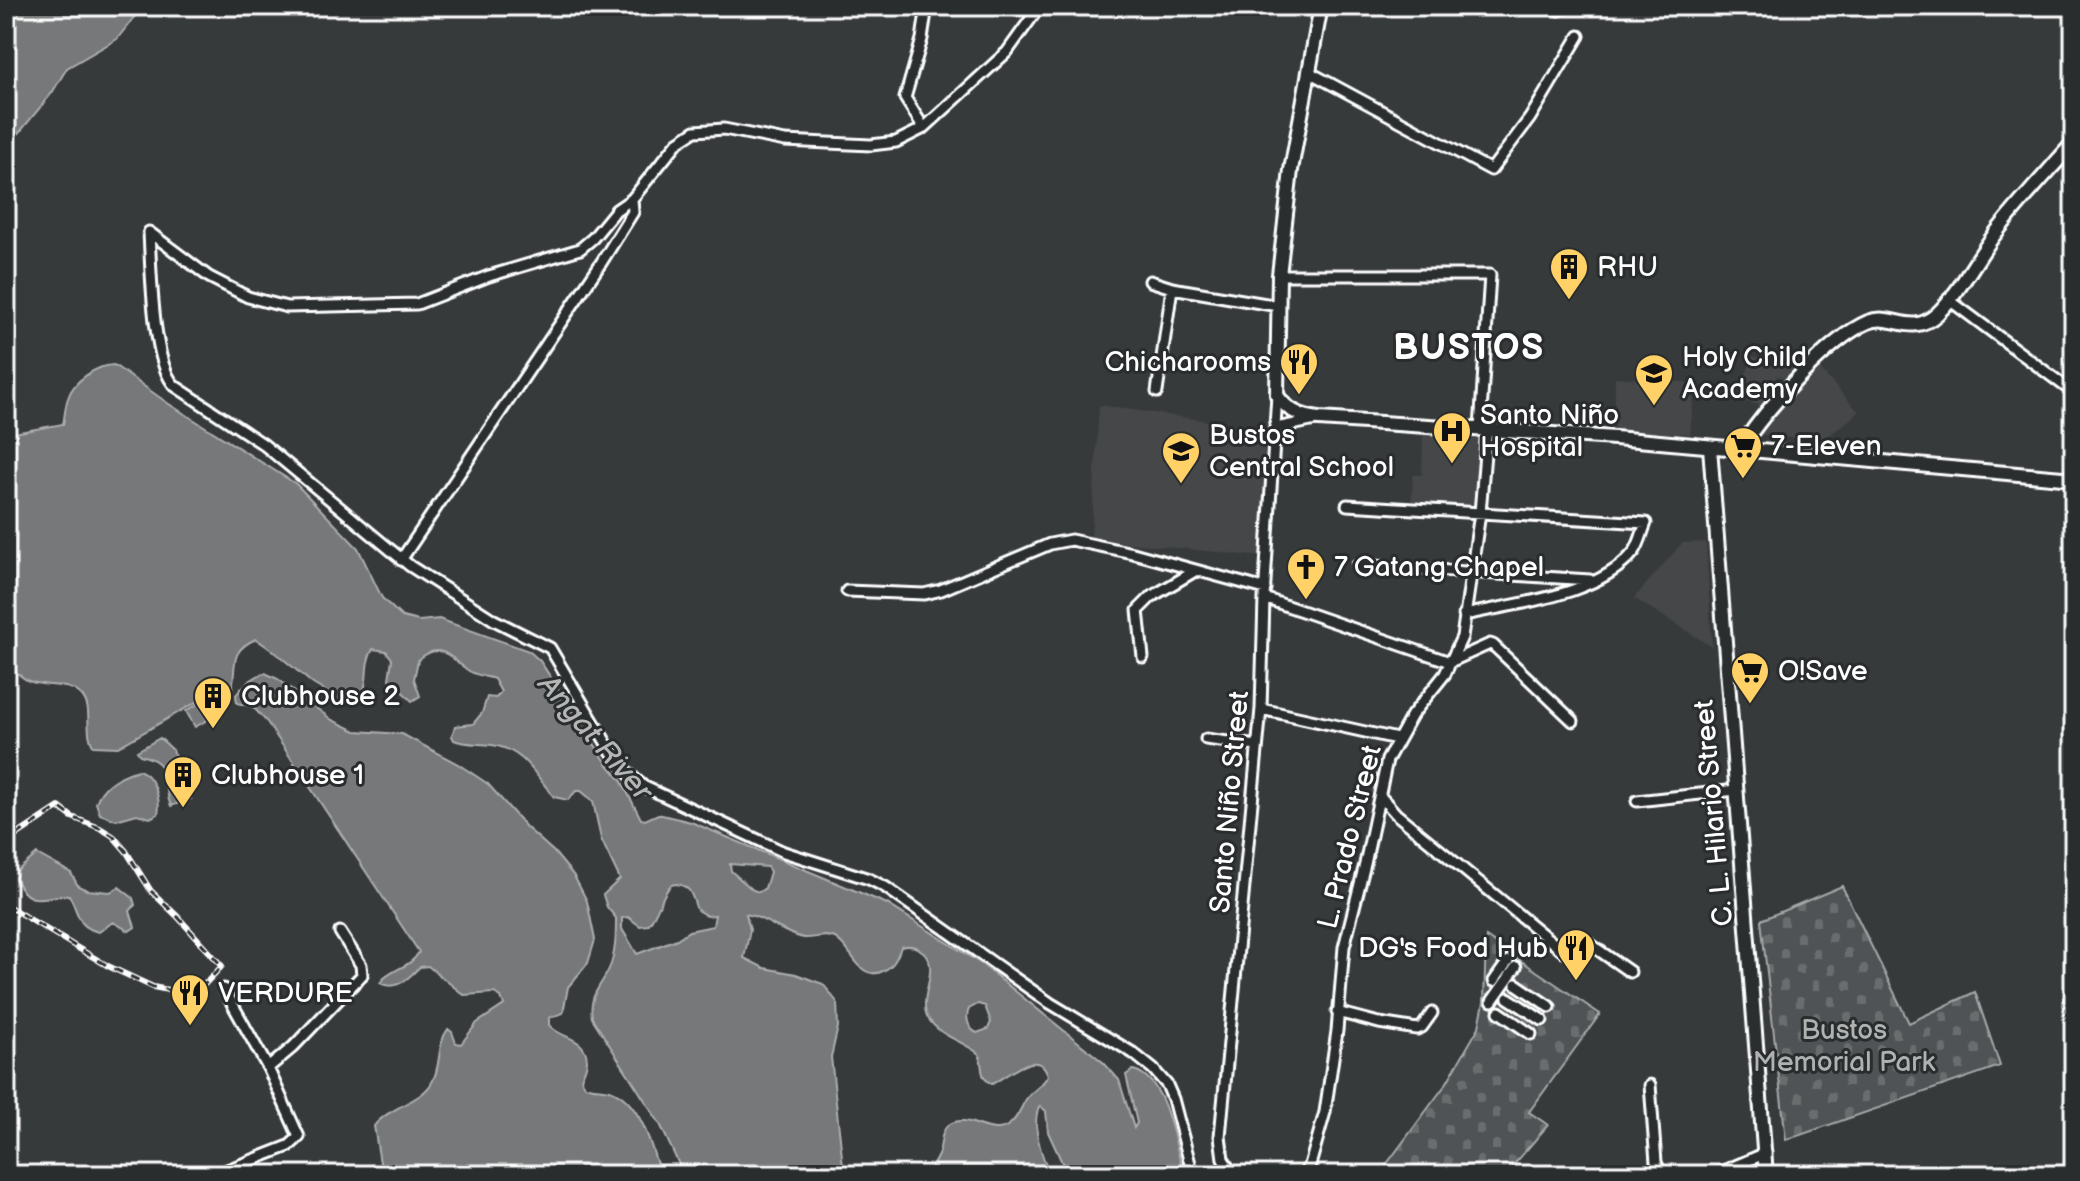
<svg xmlns="http://www.w3.org/2000/svg" width="2080" height="1181" viewBox="0 0 2080 1181" font-family="'Balsamiq Sans',sans-serif">
<style>
.built{fill:#444748}
.cemetery{fill:url(#cemetery-stones);stroke:#a8a9aa;stroke-width:2}
.water{fill:#767879;stroke:#adaeaf;stroke-width:2;fill-rule:evenodd}
.lines{fill:none;stroke-linecap:round;stroke-linejoin:round}
.minor-casing{stroke:#fff;stroke-width:15}
.major-casing{stroke:#fff;stroke-width:18}
.minor{stroke:#2a2d2e;stroke-width:9}
.major{stroke:#2a2d2e;stroke-width:12}
.rail-casing{stroke:#fff;stroke-width:6}
.rail{stroke:#2a2d2e;stroke-width:3;stroke-dasharray:9;stroke-linecap:butt}
.labels{text-anchor:middle;dominant-baseline:central;stroke-width:6;stroke-linejoin:round;paint-order:stroke}
.poi-label{font-size:28px;fill:#fff;stroke:#2a2d2e;text-anchor:start}
.street-label{font-size:28px;fill:#fff;stroke:#2a2d2e}
.park-label{font-size:28px;fill:#b0b2b2;stroke:#2a2d2e}
.water-label{font-size:30px;font-style:italic;fill:#b4b5b5;stroke:#2a2d2e}
.district-label{font-size:36px;font-weight:bold;letter-spacing:2px;fill:#fff;stroke:#2a2d2e}
</style>
<defs>
<pattern id="cemetery-stones" width="16" height="16" patternUnits="userSpaceOnUse" patternTransform="scale(2)"><rect width="16" height="16" fill="#505354"/><path d="M2 7V4a2 2 0 0 1 4 0v3zM10 15v-3a2 2 0 0 1 4 0v3z" fill="#6a6d6e"/></pattern>
</defs>
<rect width="100%" height="100%" fill="#373a3b"/>
<filter id="ink" filterUnits="userSpaceOnUse"><feTurbulence type="fractalNoise" baseFrequency=".0125" numOctaves="2"/><feDisplacementMap in="SourceGraphic" scale="16" xChannelSelector="R" yChannelSelector="G"/><feConvolveMatrix kernelMatrix="1 2 1 2 8 2 1 2 1" color-interpolation-filters="sRGB"/></filter>
<g filter="url(#ink)">
<path class="built" d="M1752,356l47,11 -11,12 -11,-3 -14,30 -25,-6z
M1817,366l42,46 -38,30 -65,-8z
M1615,377l80,6 -5,51 -75,-3z
M1099,405l172,25 -8,127 -172,-18z
M1423,434l60,4 -6,72 -66,-5 2,-30h9z
M1706,542l6,105 -78,-49 48,-55z"/>
<path class="cemetery" d="M1842,886l67,137 66,-31 25,74 -214,74 -25,-220z
M1486,937l114,77 -71,98 19,13 -43,50h-105l-14,-10 60,-81 33,-57 5,-25z"/>
<path class="water" d="M6,6h137l-26,33 -50,29 -15,25 -46,56z
M114,365l55,39 127,80 62,64 24,50 20,19 17,4 20,-2 90,32 11,10 68,104 13,15 20,39 4,1 13,-6 33,8 196,82 96,61 121,98 15,17 15,48 3,-5 -11,-48 7,-5c34,7 42,77 51,105h-127l8,-6 -17,-37 -2,-21 -6,-5c-10,15 2,55 12,69h-125c4,-7 9,-15 12,-22 3,-10 1,-23 11,-29 20,-12 41,16 60,0 9,-7 11,-18 17,-26 7,-9 16,-12 21,-23 -9,-29 -40,1 -56,9 -14,-7 -8,-18 -13,-30 -16,-13 -40,-18 -51,-36 -12,-21 17,-54 -9,-69 -6,-4 -11,-4 -18,-2 -4,11 -7,19 -18,24 -24,12 -31,-24 -48,-33 -10,-5 -21,1 -31,0 -21,-4 -37,-20 -58,-24l4,16 -6,28 20,10 32,6 27,10 14,18 1,25 -7,30 13,118h-160l-24,-51 -68,-106c-4,-25 11,-32 19,-54 5,-15 5,-31 5,-46l-9,-11 -4,-12 17,-16 -19,-40 -8,-38 -12,-10h-5l-8,9 -14,-3c-19,-22 -29,-47 -62,-52 -13,-2 -26,0 -38,-5l-2,-4 3,-10 18,-2 9,-11 5,-16 9,1 5,-6 -7,-13c-8,-3 -17,-3 -25,-8 -17,-11 -27,-32 -51,-11l-4,19 6,17 -8,5 -23,-22 3,-20 -6,-8 -13,-2c-15,24 7,49 -33,51l-27,-16 -37,-31 -20,-14c-28,12 -19,27 -24,49l-10,8 -13,-1 -91,52 -25,-1c-9,-15 0,-37 -10,-49 -13,-16 -38,-9 -54,-16 -10,-4 -17,-14 -23,-22v-247l8,21 49,-9c2,-8 2,-18 5,-26 5,-17 29,-33 46,-33zM730,864l37,3 3,5 -5,16 -6,4 -6,-2 -22,-19zM676,884c16,2 16,13 21,26l10,6 8,-1 -2,11 -24,5 -12,8 -40,15 -15,-25v-11l6,-1 12,9 8,-1c11,-13 12,-28 23,-40zM978,1004l7,2 6,16 -3,7 -11,4c-9,-4 -12,-16 -8,-24z
M265,673l13,6 54,41 24,11 46,3 56,30 30,20 38,43 28,25 20,24 13,25 8,39 -7,23 -20,24 -5,26 -14,5v7c11,14 37,11 38,35 0,7 -4,13 -6,19l4,7c8,3 16,2 25,4 31,11 42,57 50,85h-278l-8,-49c15,-19 46,-24 57,-42 11,-17 5,-39 17,-55l4,3 4,11 5,1 16,-21 27,-18 -3,-8 -7,-4 -30,2 -36,-29 -8,1c-12,10 -22,25 -40,16 10,-15 30,-14 39,-31l-152,-230 -14,-15 -16,-4 -1,-8c8,-11 16,-18 29,-22z
M210,697l10,16 -25,14 -9,-16z
M160,738l13,12 9,30 9,19 -20,7c-10,-22 5,-43 -31,-51l-3,-4z
M138,770c16,4 23,29 20,44l-8,4 -13,-4 -21,6 -16,-6 -4,-11c6,-19 25,-28 42,-33z
M37,854l34,19 7,13 9,4 23,2 9,-5 14,11 2,7 -5,6 5,16 -6,4 -16,-9 -14,10c-23,-5 -20,-20 -30,-37 -26,0 -40,15 -54,-17l3,-8z"/>
<g class="lines">
<defs>
<path id="minor" d="M1548,6l11,4 11,-4
M1309,72l182,98 39,-52 49,-82
M924,128l-19,-30 17,-59 5,-33
M149,232c2,34 3,132 26,154l88,58 147,122 84,54 56,28 61,103 17,22 15,13 141,66 85,27 16,8 165,116 83,50 20,16 14,16 6,14 20,76
M149,232l60,45 39,20 39,10 130,-3 72,-28 91,-27 13,-11 23,-28 16,-11 46,-57 17,-11 29,-2 61,12 86,4 25,-3 28,-14 83,-76 33,-46
M1279,275h211l-10,154
M1150,281l22,7 106,18
M1948,299l126,94
M1157,392l15,-104
M1276,428l40,-8
M1347,505l299,18c-4,9 -6,21 -12,29 -36,44 -117,51 -170,63
M401,560l200,-297 32,-51 -1,-13
M1358,565l232,15
M847,591l77,3 17,-4 109,-46 21,-4 62,13 132,36
M1264,598l186,64 40,-18 3,1 80,76
M1143,657l-5,-47 13,-13 44,-26
M1261,709l136,30
M1206,739l51,7
M1381,797l15,17 168,138 6,1 14,-13 46,32
M1637,801l99,-11
M1494,981l14,-20
M1516,984l34,23
M1508,998l34,22
M1492,1001l24,-34
M1337,1012l42,11 38,6 5,-2 10,-14
M1499,1012l32,22
M268,1068l25,-21 69,-72 -1,-10 -21,-33
M1650,1085l6,77 5,13
M214,1175l75,-29 10,-9 -31,-69 -44,-79
M1233,1175l-10,-16 -3,-23 41,-427 3,-111 13,-203
M1303,1175l7,-10 15,-53 12,-81 7,-84 21,-83 22,-104 25,-45 33,-41 17,-37 18,-124 7,-84
M1714,1175l52,-22"/>
<path id="major" d="M1321,6l-30,164 -12,105 -2,120c9,15 25,22 42,24l296,19 459,41
M1710,447l56,728
M1740,450c21,-37 90,-112 128,-128 25,-10 43,16 69,-8 24,-23 41,-59 61,-84 24,-31 51,-59 76,-88"/>
</defs>
<use href="#minor" class="minor-casing"/>
<use href="#major" class="major-casing"/>
<use href="#minor" class="minor"/>
<use href="#major" class="major"/>
<defs>
<path id="rail" d="M6,849l3,-9 50,-33 13,10 28,11 13,8 13,15 25,40 26,25 45,50 -19,20 -30,5 -20,-4 -45,-21 -102,-61"/>
</defs>
<use href="#rail" class="rail-casing"/>
<use href="#rail" class="rail"/>
</g>
</g>
<defs>
<symbol id="building-pin" viewBox="-11 -11 22 30"><path d="M0 17L-7.5 6A9.5 9.5 0 1 1 7.5 6Z" fill="#ffd166" stroke="#2a2d2e"/><path d="M-4-6H4V6H1V3H-1V6H-4ZM-2.5-4.3h1.7v1.8h-1.7ZM.8-4.3h1.7v1.8H.8ZM-2.5-1h1.7V.8h-1.7ZM.8-1h1.7V.8H.8Z" fill="#111"/></symbol>
<symbol id="restaurant-pin" viewBox="-11 -11 22 30"><path d="M0 17L-7.5 6A9.5 9.5 0 1 1 7.5 6Z" fill="#ffd166" stroke="#2a2d2e"/><path d="M-5-6h1v4h1v-4h1v4h1v-4h1v5L-1.5 .5V6h-2V.5L-5-1ZM5-6V6H3V1.5H1.5Q1.5-4 5-6Z" fill="#111"/></symbol>
<symbol id="school-pin" viewBox="-11 -11 22 30"><path d="M0 17L-7.5 6A9.5 9.5 0 1 1 7.5 6Z" fill="#ffd166" stroke="#2a2d2e"/><path d="M0-5L7-2L0 1L-7-2ZM-4 1L0 2.5L4 1V4Q0 6-4 4Z" fill="#111"/></symbol>
<symbol id="hospital-pin" viewBox="-11 -11 22 30"><path d="M0 17L-7.5 6A9.5 9.5 0 1 1 7.5 6Z" fill="#ffd166" stroke="#2a2d2e"/><path d="M-5-5h3v3.5h4V-5h3V5h-3V1.5h-4V5h-3Z" fill="#111"/></symbol>
<symbol id="supermarket-pin" viewBox="-11 -11 22 30"><path d="M0 17L-7.5 6A9.5 9.5 0 1 1 7.5 6Z" fill="#ffd166" stroke="#2a2d2e"/><path d="M-6-5.5h2.5l.6 2H6L4.5 2H-2.5L-4.4-4H-6ZM-1.5 3.2a1.3 1.3 0 1 0 .1 0ZM3 3.2a1.3 1.3 0 1 0 .1 0Z" fill="#111"/></symbol>
<symbol id="church-pin" viewBox="-11 -11 22 30"><path d="M0 17L-7.5 6A9.5 9.5 0 1 1 7.5 6Z" fill="#ffd166" stroke="#2a2d2e"/><path d="M-1.2-6h2.4v3.5h3.3v2.4h-3.3V6h-2.4V-.1h-3.3v-2.4h3.3Z" fill="#111"/></symbol>
</defs>
<g fill-rule="evenodd">
<use href="#building-pin" x="1547" y="245" width="44" height="60"/>
<use href="#restaurant-pin" x="1277" y="340" width="44" height="60"/>
<use href="#school-pin" x="1632" y="351" width="44" height="60"/>
<use href="#hospital-pin" x="1430" y="409" width="44" height="60"/>
<use href="#supermarket-pin" x="1721" y="424" width="44" height="60"/>
<use href="#school-pin" x="1159" y="429" width="44" height="60"/>
<use href="#church-pin" x="1284" y="545" width="44" height="60"/>
<use href="#supermarket-pin" x="1728" y="649" width="44" height="60"/>
<use href="#building-pin" x="191" y="674" width="44" height="60"/>
<use href="#building-pin" x="161" y="753" width="44" height="60"/>
<use href="#restaurant-pin" x="1554" y="926" width="44" height="60"/>
<use href="#restaurant-pin" x="168" y="971" width="44" height="60"/>
</g>
<g class="labels">
<g class="poi-label">
<text x="1597" y="267">RHU</text>
<text x="1682" y="357">Holy Child<tspan x="1682" dy="32">Academy</tspan></text>
<text x="1271" y="362" text-anchor="end">Chicharooms</text>
<text x="1480" y="415">Santo Niño<tspan x="1480" dy="32">Hospital</tspan></text>
<text x="1209" y="435">Bustos<tspan x="1209" dy="32">Central School</tspan></text>
<text x="1771" y="446">7-Eleven</text>
<text x="1334" y="567">7 Gatang Chapel</text>
<text x="1778" y="671">O!Save</text>
<text x="241" y="696">Clubhouse 2</text>
<text x="211" y="775">Clubhouse 1</text>
<text x="1548" y="948" text-anchor="end">DG's Food Hub</text>
<text x="218" y="993">VERDURE</text>
</g>
<g class="street-label">
<text transform="translate(1230 802) rotate(-85)">Santo Niño Street</text>
<text transform="translate(1714 813) rotate(-95)">C. L. Hilario Street</text>
<text transform="translate(1350 837) rotate(-76)">L. Prado Street</text>
</g>
<g class="park-label">
<text x="1844" y="1030">Bustos<tspan x="1844" dy="32">Memorial Park</tspan></text>
</g>
<g class="water-label">
<text transform="translate(595 738) rotate(49)">Angat River</text>
</g>
<g class="district-label">
<text x="1469" y="348">BUSTOS</text>
</g>
</g>
<rect width="2080" height="1181" fill="none" stroke="#2a2d2e" stroke-width="32"/>
<rect x="16" y="16" width="2048" height="1149" fill="none" stroke="#fff" stroke-width="3" filter="url(#ink)"/>
</svg>
